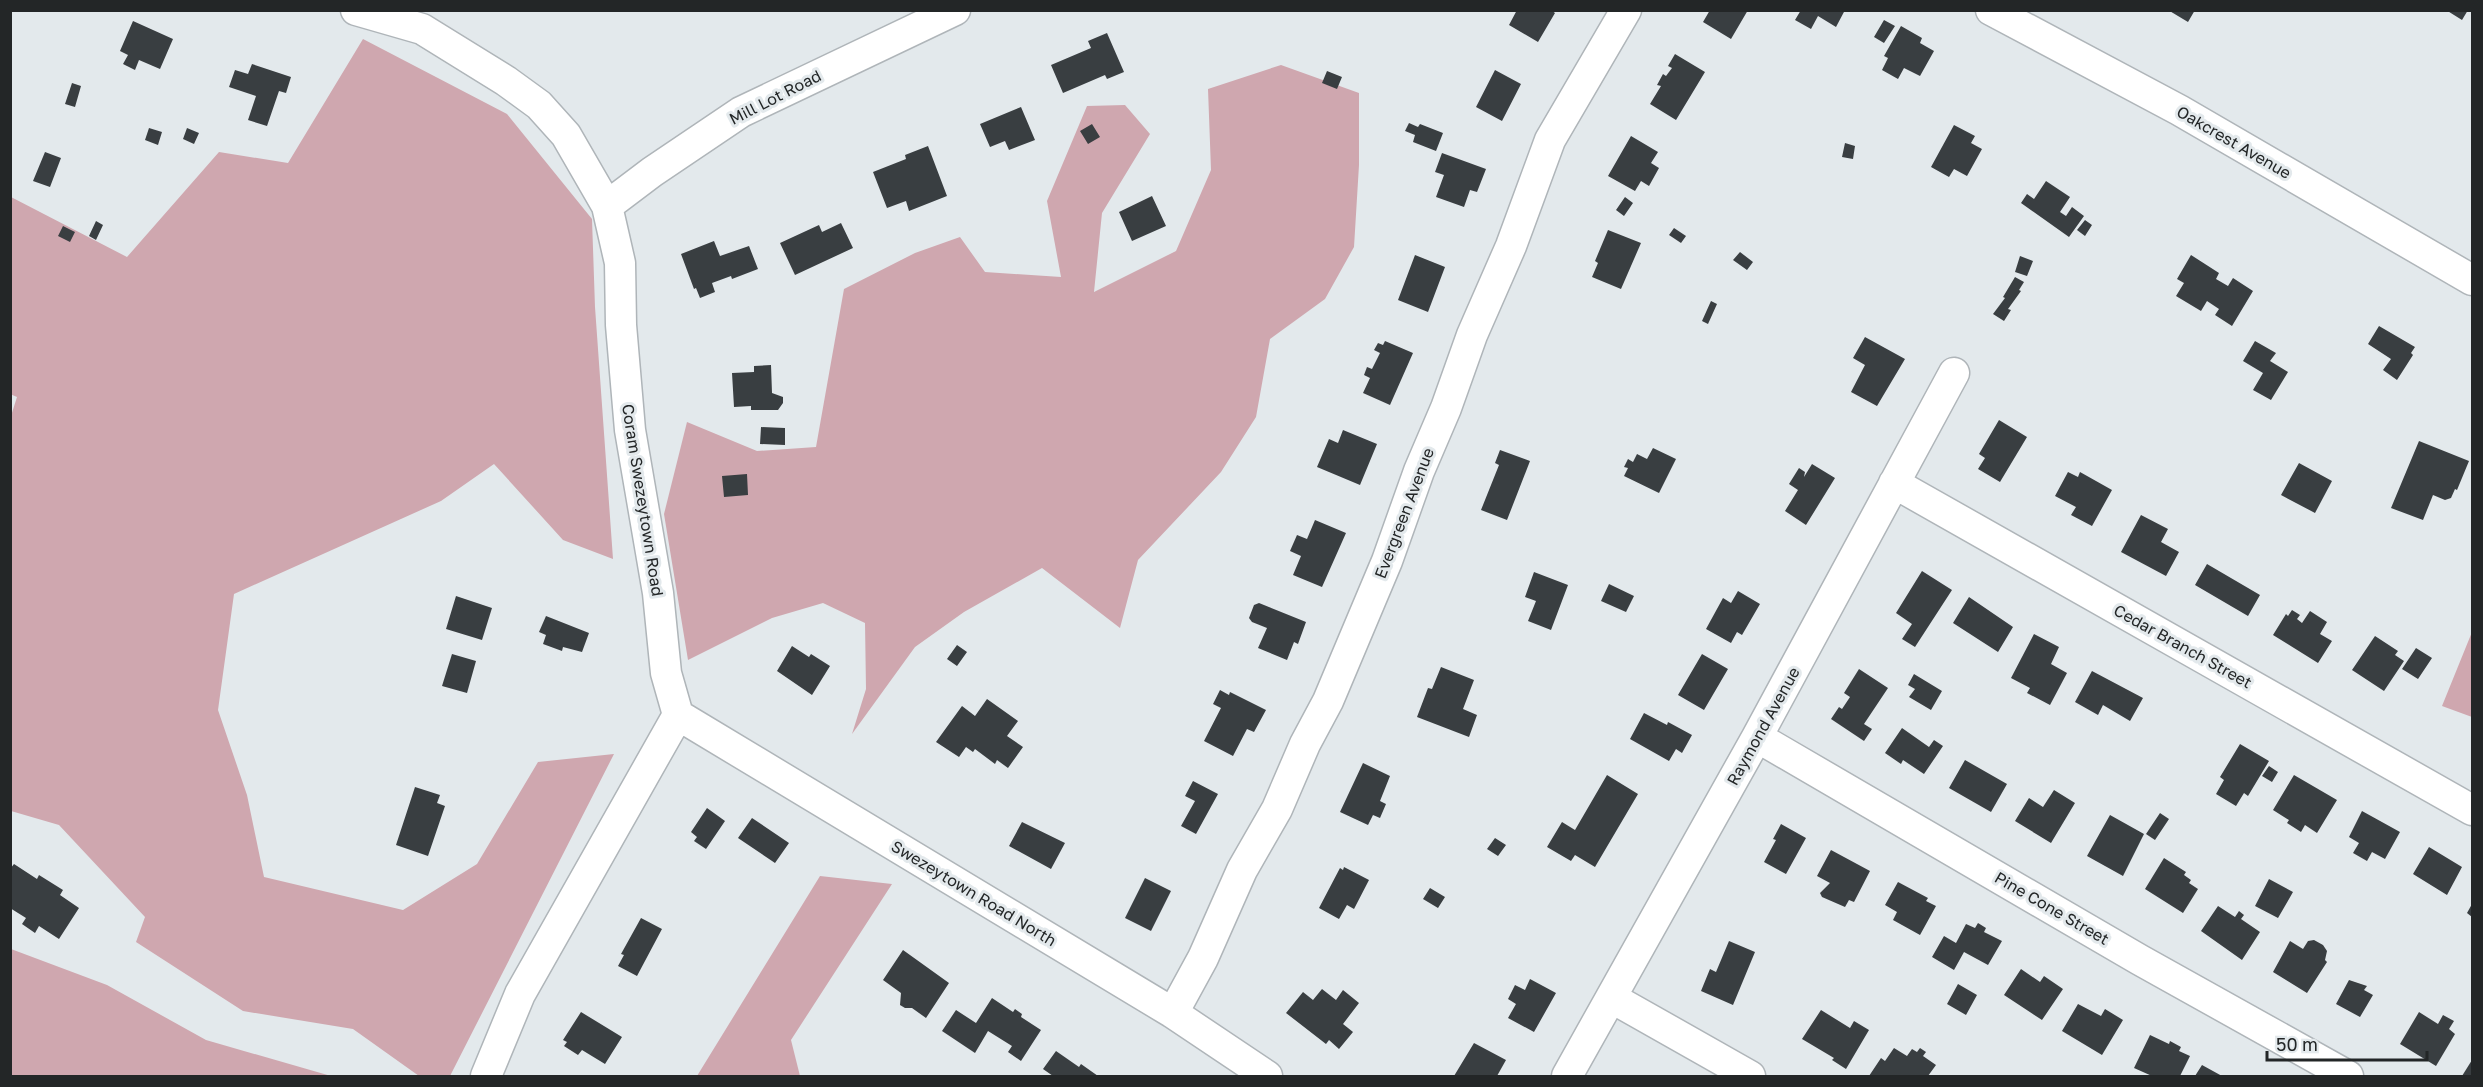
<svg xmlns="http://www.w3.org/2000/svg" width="2483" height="1087" viewBox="0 0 2483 1087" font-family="'Golos Text',sans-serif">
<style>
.forest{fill:#cfa7af}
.building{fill:#393e41}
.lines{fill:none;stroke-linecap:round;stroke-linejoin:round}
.minor-casing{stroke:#afb5b9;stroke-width:33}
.minor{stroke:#fff;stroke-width:30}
.labels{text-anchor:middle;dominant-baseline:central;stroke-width:6;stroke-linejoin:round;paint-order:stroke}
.street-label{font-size:16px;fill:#232627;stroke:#e3e9ec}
</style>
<rect width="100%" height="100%" fill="#e3e9ec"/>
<path class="forest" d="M363,39l144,75 85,105 3,88 18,252 -50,-19 -69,-76 -53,37 -207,93 -16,116 29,85 17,82 139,33 74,-46 61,-102 76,-8 -164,322h-31l-66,-47 -110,-18 -107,-69 9,-25 -86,-92 -48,-14 -1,-392 7,-22 -7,-3 1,-197 116,60 92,-105 69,11z
M1281,65l78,28v72l-5,82 -29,52 -55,40 -14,78 -35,55 -83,88 -18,68 -78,-60 -78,44 -49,35 -63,87 14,-45 -1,-66 -42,-20 -51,15 -84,42 -24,-146 23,-92 70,29 59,-4 28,-158 71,-36 45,-16 25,35 76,5 -14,-76 40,-95 38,-1 25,29 -48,79 -8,79 82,-41 35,-81 -3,-81z
M2472,632v85l-30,-11z
M820,876l72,8 -101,156 9,36h-103z
M11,949l96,36 99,55 125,36h-320z"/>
<path class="building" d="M1517,10h34l4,3 -17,29 -29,-17z
M1710,10h38l-17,29 -28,-17z
M1801,10h44l-9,17 -18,-11 -7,13 -16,-9z
M2168,10h27l-7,12z
M2446,10h22l-6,10z
M1884,20l11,6 -11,17 -10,-6z
M133,21l40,18 -13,30 -21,-9 -4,10 -12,-6 5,-9 -8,-4z
M1901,26l21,12 -2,5 14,8 -14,25 -16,-8 -6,11 -16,-9 6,-12 -4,-2z
M1107,33l17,39 -17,7 -2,-4 -42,18 -12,-28 40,-17 -3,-7z
M1675,54l30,18 -29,48 -26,-16 11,-18 -4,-1 6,-11 3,2 6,-8 -4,-2z
M252,64l39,13 -5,16 -7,-2 -12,35 -19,-6 8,-24 -27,-9 6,-17 13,4z
M1495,70l26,14 -19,37 -26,-14z
M1327,71l15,6 -5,12 -15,-6z
M72,83l9,3 -6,21 -10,-3z
M1021,107l14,33 -26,10 -4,-9 -15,6 -10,-23z
M1409,123l9,4 2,-3 23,9 -7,18 -23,-9 2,-7 -10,-4z
M1092,124l8,13 -12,7 -8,-13z
M1954,125l21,11 -4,7 11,6 -15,27 -13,-7 -5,8 -18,-10z
M149,128l13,4 -4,13 -13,-5z
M187,128l12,5 -5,11 -11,-5z
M1631,136l27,16 -7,11 8,5 -10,18 -8,-5 -6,10 -27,-15z
M1845,143l10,3 -2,13 -11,-2z
M928,146l19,50 -38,15 -3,-10 -19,7 -14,-36 33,-13 -1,-4z
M45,152l16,6 -11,29 -17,-6z
M1442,153l44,16 -9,23 -7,-2 -6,17 -28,-10 8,-22 -9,-3z
M2046,181l24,16 -10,15 6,4 6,-9 12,9 -15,21 -48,-34 6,-9 7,5z
M1152,196l14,30 -34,15 -13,-29z
M1625,197l8,6 -9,13 -8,-6z
M2085,220l7,5 -7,11 -8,-6z
M96,221l7,4 -7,15 -7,-4z
M841,223l12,25 -58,27 -15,-32 39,-18 3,7z
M63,226l12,6 -5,10 -12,-6z
M1674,228l12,8 -5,7 -12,-8z
M1608,230l33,13 -20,46 -29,-12 6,-14 -3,-2z
M714,241l6,15 29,-10 9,23 -26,10 -1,-3 -19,7 3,9 -15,6 -4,-10 -2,1 -13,-35z
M1740,252l13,10 -6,8 -14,-10z
M1415,255l30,12 -17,45 -30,-12z
M2191,255l28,18 -3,6 12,7 5,-8 20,13 -21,35 -17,-11 4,-6 -12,-8 -6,10 -25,-15 8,-13 -7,-4z
M2020,256l13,5 -6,15 -12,-4z
M2015,277l9,5 -5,8 2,1 -13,18 3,1 -7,11 -11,-7 12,-16 -2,-1z
M1711,301l6,3 -9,20 -6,-3z
M2379,326l36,21 -4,6 2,2 -16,25 -14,-10 8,-11 -23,-15z
M1865,337l40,22 -28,47 -26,-14 14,-27 -12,-7z
M1385,341l28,12 -23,52 -27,-12 7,-15 -6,-3 3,-8 5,2 8,-16 -6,-3 4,-7 5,2z
M2255,341l21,12 -6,8 18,11 -17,28 -18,-10 10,-17 -20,-12z
M771,365l1,28 11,4v6l-5,7h-27v-4l-17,1 -2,-34 22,-1v-6z
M1999,420l28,17 -27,45 -22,-13 7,-11 -6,-4z
M761,427l24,1v17l-25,-1z
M1343,430l34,14 -17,41 -43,-18 12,-28 9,4z
M2419,441l50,20 -12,29 -2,-1 -4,9 -6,2 -12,-5 -10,25 -32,-12z
M1653,448l23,11 -17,34 -35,-17 4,-8 -4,-1 4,-8 5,3 4,-8 10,5z
M1500,450l30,11 -23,59 -26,-10 18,-45 -4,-2z
M2299,463l33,18 -17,32 -34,-18z
M1812,464l23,14 -29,47 -21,-14 13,-21 -9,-6 10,-16 6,4 -1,5z
M2068,472l10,5 2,-5 32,18 -20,36 -21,-11 5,-8 -21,-11z
M747,474l1,21 -24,2 -2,-21z
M2141,515l27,14 -7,13 18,10 -13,24 -45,-24z
M1315,520l31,13 -24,54 -29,-12 8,-19 -11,-5 7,-16 10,4z
M2207,564l53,31 -12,21 -53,-31z
M1922,571l30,19 -37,57 -13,-8 10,-15 -16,-11z
M1534,572l34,13 -17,45 -23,-9 8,-20 -11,-4z
M1609,584l25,12 -8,16 -25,-11z
M1738,591l22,13 -18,31 -5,-3 -6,11 -25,-14 17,-31 8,5z
M456,596l36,12 -10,32 -36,-11z
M1969,597l44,30 -15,25 -45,-29z
M1259,603l47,19 -8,22 -4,-2 -7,18 -29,-12 9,-20 -15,-6 -3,-4 5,-13z
M2292,610l8,5 -3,4 5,4 8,-12 17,11 -7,12 12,7 -14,22 -45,-28 13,-21 2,2z
M546,616l43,17 -7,19 -19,-5 -1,4 -19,-7 3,-9 -7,-3z
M2034,634l25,13 -8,17 16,9 -17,32 -23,-12 3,-5 -19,-10z
M2375,636l23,15 -3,4 9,6 -20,30 -32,-21z
M957,645l10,7 -10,14 -10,-7z
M792,646l17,11 2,-3 19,12 -18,29 -35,-24z
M2416,648l16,10 -14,21 -16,-10z
M452,654l24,7 -9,32 -25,-7z
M1702,654l26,15 -24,41 -26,-15z
M1441,667l33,13 -11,29 14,6 -8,22 -52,-20 11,-29 4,1z
M1859,669l29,19 -24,36 8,5 -8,12 -33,-22 8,-12 3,2 8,-12 -6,-4z
M2092,671l51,27 -13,23 -27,-16 -5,10 -23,-13z
M1914,674l28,17 -11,19 -22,-13 6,-8 -7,-4z
M1220,690l9,5 1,-3 36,18 -12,22 -7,-3 -14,27 -29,-15 17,-33 -8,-4z
M987,699l31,22 -11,15 16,11 -15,21 -11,-8 -2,4 -20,-15 -2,3 -7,-5 -7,10 -23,-15 26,-36 13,10z
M1644,713l23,12 1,-3 24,13 -10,18 -6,-4 -7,12 -39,-22z
M1902,728l27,19 5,-7 9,6 -19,28 -21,-14 -2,4 -16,-11z
M2240,744l29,17 -21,35 -4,-3 -8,13 -20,-12 8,-14 -4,-3z
M1965,760l42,24 -16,28 -42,-24z
M1363,763l27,13 -10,25 6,3 -6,14 -7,-3 -5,10 -28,-13z
M2269,766l9,6 -6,10 -10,-6z
M1607,775l31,19 -43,73 -20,-12 -4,6 -24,-14 15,-25 13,8z
M2294,775l43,25 -20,33 -12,-8 -4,7 -14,-9 2,-3 -16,-10z
M1193,781l25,13 -22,40 -15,-8 14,-25 -10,-5z
M415,787l25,8 -3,8 8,3 -17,50 -32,-11z
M2054,790l21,13 -24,40 -36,-22 14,-23 14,9z
M707,808l18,13 -19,28 -12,-8 3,-4 -6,-5z
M2362,811l38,21 -15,27 -13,-7 -5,9 -14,-8 6,-10 -10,-6z
M2160,813l9,6 -14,21 -9,-6z
M2110,815l34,19 -21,42 -36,-20z
M752,818l37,25 -14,20 -37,-25z
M1022,822l43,21 -14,26 -42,-23z
M1781,824l25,14 -20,36 -22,-12 12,-22 -3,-1z
M1495,838l11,7 -8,11 -11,-7z
M2429,847l33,20 -15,28 -34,-21z
M1831,850l39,21 -16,31 -5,-2 -4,7 -23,-10 -2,-4 10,-10 -13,-7z
M2164,858l22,14 -2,3 7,5 -2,3 9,6 -15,24 -38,-24z
M14,864l23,15 2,-4 24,15 -3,5 19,13 -20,31 -20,-13 -4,7 -13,-9 4,-6 -16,-10v-39z
M1344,867l25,13 -15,29 -7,-4 -8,14 -20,-11 21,-40 3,2z
M1145,878l26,13 -20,40 -26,-13z
M2269,879l24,13 -15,26 -23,-12z
M1898,882l30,16 -2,3 10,5 -16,29 -27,-15 4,-8 -12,-7z
M1430,888l15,9 -7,11 -15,-9z
M2472,904v13l-5,-4z
M2218,906l17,11 4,-6 5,4 -3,4 19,13 -18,28 -41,-29z
M641,918l21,11 -25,47 -19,-10 6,-11 -3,-1z
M1978,923l8,5 -2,4 18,9 -14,24 -24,-13 -10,18 -22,-13 12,-21 12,7 10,-19 9,4z
M2314,940l9,5 4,6 -2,9 2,2 -20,31 -34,-21 17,-31 13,8 5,-8z
M1729,941l26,11 -22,53 -32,-14 9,-22 6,3z
M903,950l46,33 -23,35 -14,-10h-7l-5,-3 1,-12 -18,-13z
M2021,969l19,13 4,-6 19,13 -21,31 -38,-25z
M1530,979l26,14 -22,39 -26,-14 8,-14 -8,-5 7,-14 10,5z
M2349,980l18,6 -3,4 9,5 -13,22 -24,-13z
M1958,984l19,11 -11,20 -19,-11z
M1322,989l14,11 7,-10 16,13 -16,21 10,8 -14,17 -10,-9 -3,4 -40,-31 17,-21 10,8z
M992,998l21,14 2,-3 7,5 -1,3 20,13 -20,31 -13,-9 4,-6 -24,-15 -13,22 -33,-22 14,-21 20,13z
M2078,1004l23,12 4,-7 18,11 -21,35 -40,-24z
M1821,1010l29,18 4,-7 15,9 -23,39 -14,-9 2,-2 -32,-19z
M581,1012l41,25 -17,27 -23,-14 -4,5 -14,-9 3,-4 -4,-2z
M2419,1012l19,12 5,-9 11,6 -5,8 6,5 -19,32 -36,-22z
M2150,1035l19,9 1,-3 11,6 -2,4 11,5 -10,20h-28l-18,-8z
M1474,1043l32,17 -9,16h-43z
M1894,1048l13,8 5,-7 5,3 3,-4 6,4 -3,4 13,9 -8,11h-59l12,-18 4,3z
M1056,1051l23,16 2,-3 17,12h-45l-10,-7z
M2472,1060v16h-10z
M2202,1065l20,11h-27z"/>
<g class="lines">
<defs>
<path id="minor" d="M356,10l66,19 84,52 33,24 27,30 41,71 13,57 1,62 9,105 28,163 8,80 12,42 -158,279 -34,82
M1991,10l188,100 293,170
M607,206l45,-34 89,-60 214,-102
M1894,483l578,327
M678,715l495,298 94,63
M1757,737l383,223 208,116
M1612,998l138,78
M1173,1013l30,-55 39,-88 35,-61 28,-65 23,-43 59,-140 32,-90 27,-63 26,-73 39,-89 39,-106 76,-130
M1567,1076l190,-339 197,-364"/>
</defs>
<use href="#minor" class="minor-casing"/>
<use href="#minor" class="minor"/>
</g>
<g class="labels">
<g class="street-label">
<text transform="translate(775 97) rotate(-27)">Mill Lot Road</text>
<text transform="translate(2234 142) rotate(30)">Oakcrest Avenue</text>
<text transform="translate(643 500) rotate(81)">Coram Swezeytown Road</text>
<text transform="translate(1404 513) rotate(-69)">Evergreen Avenue</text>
<text transform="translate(2183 646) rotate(29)">Cedar Branch Street</text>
<text transform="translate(1763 726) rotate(-61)">Raymond Avenue</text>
<text transform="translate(974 893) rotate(31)">Swezeytown Road North</text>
<text transform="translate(2052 908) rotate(30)">Pine Cone Street</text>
</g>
</g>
<rect width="2483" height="1087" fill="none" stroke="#232627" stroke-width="24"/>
<path d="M2267 1051v9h160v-9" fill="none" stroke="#232627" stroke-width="3"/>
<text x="2276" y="1051" font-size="18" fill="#232627" stroke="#e3e9ec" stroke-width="4.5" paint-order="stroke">50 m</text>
</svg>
